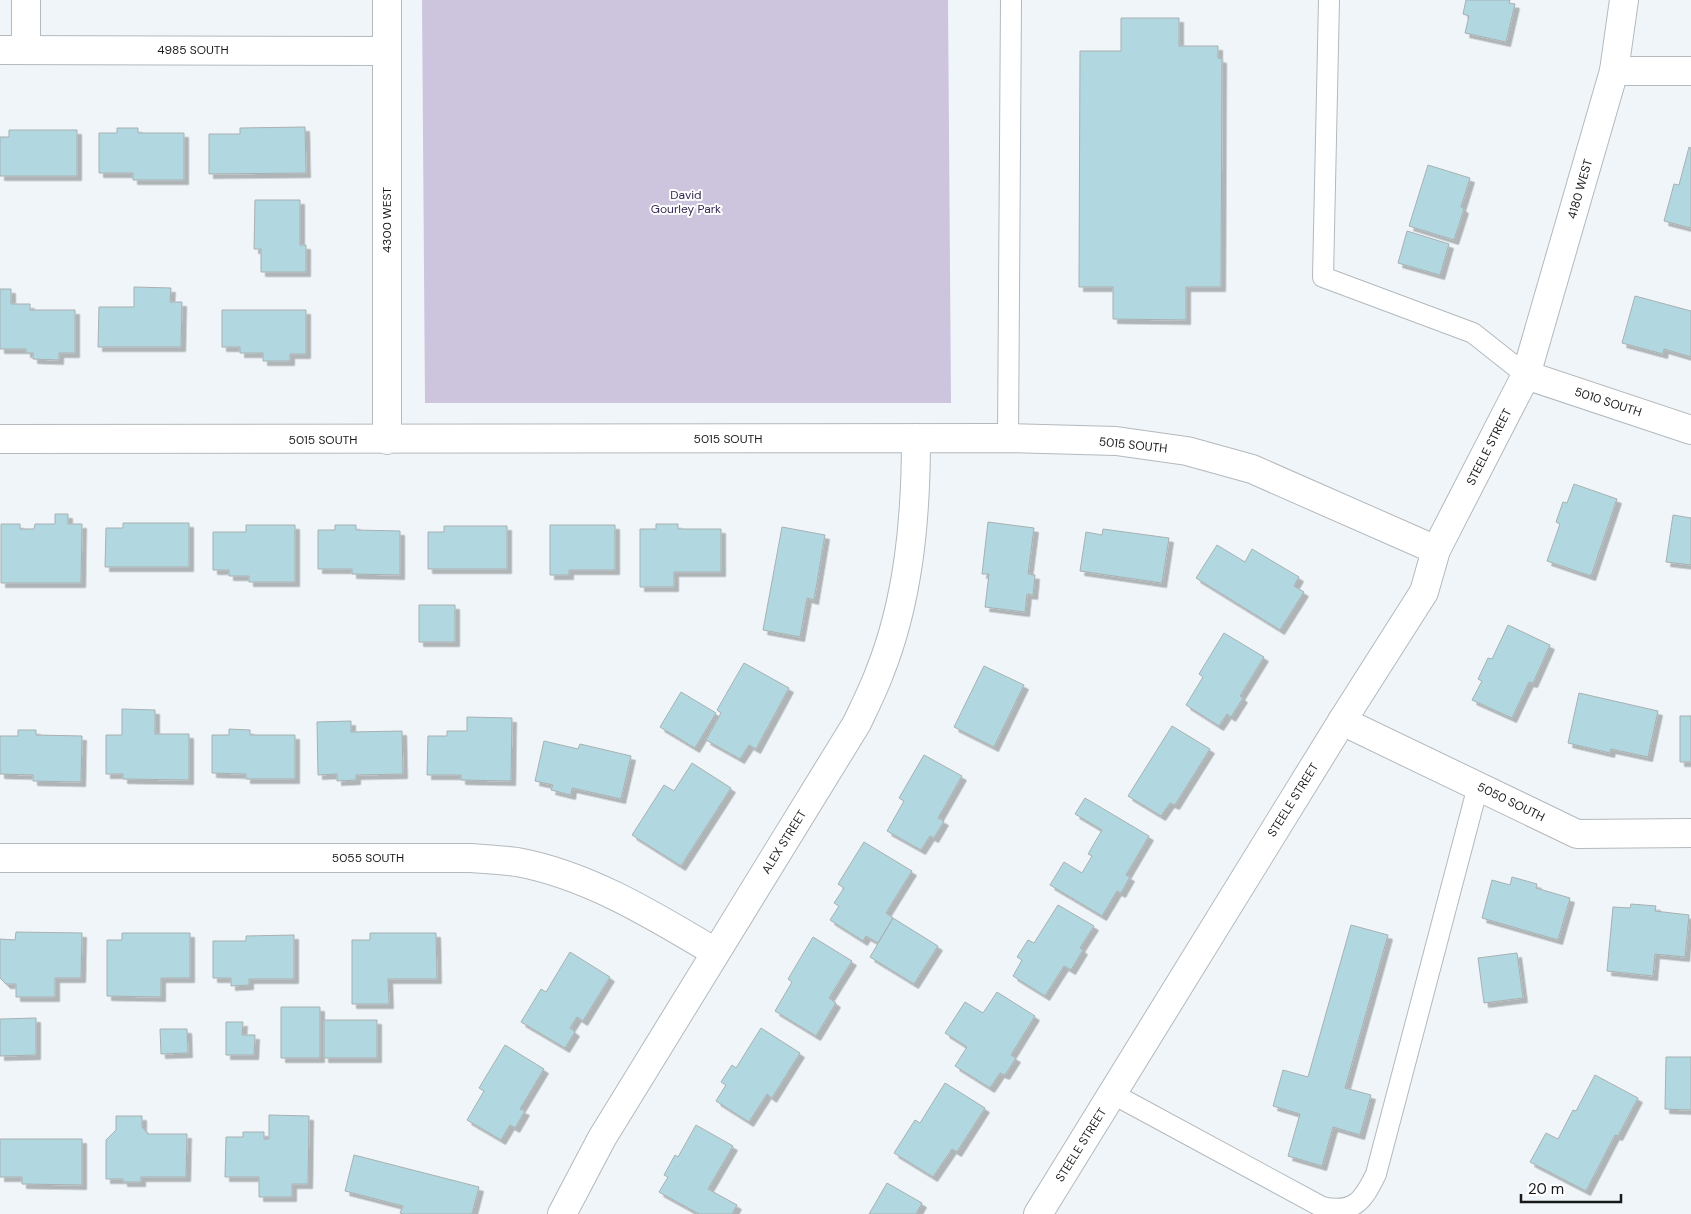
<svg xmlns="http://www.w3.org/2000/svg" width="1691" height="1214" viewBox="0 0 1691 1214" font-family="'DM Sans',sans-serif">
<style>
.green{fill:#ccc5dd}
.building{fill:#b1d8e0;stroke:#a8b0b1;filter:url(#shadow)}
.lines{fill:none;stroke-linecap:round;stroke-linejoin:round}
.service-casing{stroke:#b3b9bd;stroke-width:22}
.minor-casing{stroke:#b3b9bd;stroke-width:30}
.tertiary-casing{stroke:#b3b9bd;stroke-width:30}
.service{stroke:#fff;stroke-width:20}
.minor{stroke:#fff;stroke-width:28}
.tertiary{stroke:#fff;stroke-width:28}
.labels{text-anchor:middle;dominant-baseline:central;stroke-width:4;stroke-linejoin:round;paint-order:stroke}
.street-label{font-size:12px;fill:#17191a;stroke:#fff}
.park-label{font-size:12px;fill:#362750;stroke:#fff}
</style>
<defs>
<filter id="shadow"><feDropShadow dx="4.5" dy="4.5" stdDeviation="0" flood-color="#0004"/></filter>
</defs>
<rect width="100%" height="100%" fill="#eff5f9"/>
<path class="green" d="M422,0h526l3,403h-526z"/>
<path class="building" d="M1466,0h44l-1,3 6,1 -9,38 -41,-9 4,-17 -6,-2z
M1121,18h58v28h39v12l4,1 -1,228h-35v33l-73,-1v-32h-34l1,-236h41z
M305,127l1,46 -97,1v-40h31v-6z
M117,128h21v5h46v47h-51v-7h-34v-40h18z
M9,130h68v46h-77v-39h9z
M1689,147l2,1v80l-27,-7 10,-37 5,1z
M1428,165l42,13 -9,29 3,2 -10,31 -45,-14z
M255,200h45v45h6v27h-45v-23h-7z
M1407,231l42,13 -9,31 -42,-12z
M134,287l37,1 -1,14h12l-1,45h-83l1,-40h35z
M0,289h11v15h19v6h45v43h-16v7l-26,-1v-6h-7v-4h-26z
M1635,296l56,15v46l-27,-8 -1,5 -41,-11z
M222,310h84v44h-16v7h-27v-8h-23v-6h-18z
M1574,484l43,15 -26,77 -44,-15 13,-37 -4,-2 7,-20 4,1z
M55,514h13v10h14l-1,59h-80v-59h19v5h14l1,-5h20z
M1673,515l18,3v47l-25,-3z
M988,522l46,6 -6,46 7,1 -2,20 -6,-1 -2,18 -40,-5 4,-33h-7z
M123,523h66v44h-84l1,-39h17z
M656,524h22v5h43v43h-47v15h-34v-58h16z
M246,525h49v57h-46v-6h-20v-6h-16v-38h33z
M335,525h21v5l44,1v44l-48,-1v-5h-34v-39h17z
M550,525h65v45h-46v5h-19z
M444,526h63v43h-79v-37h16z
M782,527l43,8 -11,65 -7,-2 -7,39 -37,-7z
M1103,529l66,9 -7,45 -82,-12 6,-39 16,3z
M1217,545l28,17 7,-13 47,28 -5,9 10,6 -24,38 -84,-52z
M419,605h36v37h-36z
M1508,625l42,20 -17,38 -4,-1 -17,36 -40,-18 10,-19 -4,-2 10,-21 4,1z
M1224,633l40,24 -24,39 3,2 -12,19 -4,-3 -8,12 -33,-21 17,-28 -4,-3z
M744,663l45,25 -33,61 -7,-4 -9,14 -34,-19 15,-27 -4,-3z
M984,666l40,19 -30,62 -40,-20z
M681,692l35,21 -21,35 -35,-21z
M1579,693l79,18 -10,46 -37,-8 -1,4 -42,-10z
M122,709l33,1v24h34v46l-66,-1v-5h-17v-39h16z
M1680,716h11v46h-11z
M467,717l45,1 -1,63 -50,-1v-5h-34l1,-39h19v-5h20z
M351,721v11l51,-1 1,43 -47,1v5l-19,1v-7l-19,1 -1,-53z
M1172,726l38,23 -35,56 -5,-2 -9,13 -33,-20z
M229,729l21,1v5h45v44h-49v-5l-34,-1v-38h17z
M18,730h18v5l46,1 -1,46 -48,-1v-6l-33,-1v-38h18z
M544,741l34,8 2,-5 51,12 -10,43 -49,-11 -1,7 -20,-5 2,-5 -18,-4z
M924,755l38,21 -24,42 6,3 -10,17 -4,-2 -9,14 -34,-19 17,-30 -5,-3z
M692,763l39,25 -50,78 -49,-31 32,-50 10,6z
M1085,798l64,38 -23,39 4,2 -9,16 -4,-2 -15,25 -52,-31 14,-23 18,11 10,-17 -4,-2 14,-24 -27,-16z
M864,842l48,29 -26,42 7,5 -15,25 -12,-7 -3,5 -33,-21 9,-14 -5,-3 10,-15 -6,-4z
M1512,877l25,7 -1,4 34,10 -12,42 -76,-22 10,-38 18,5z
M1631,904l25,2 -1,5 34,4 -4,42 -30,-3 -2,22 -46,-5 6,-64 17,1z
M1058,905l36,21 -14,22 3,2 -12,20 -7,-4 -19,30 -32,-20 9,-16 -5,-3 11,-17 6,3z
M893,918l45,28 -24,38 -44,-27z
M1351,925l37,10 -43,153 26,7 -11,40 -27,-8 -11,39 -34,-10 12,-42 -27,-8 10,-36 25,7z
M16,932l66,1 -1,45h-26v19h-39v-13h-10l-6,-6v-39l15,1z
M122,933h68v45h-29v19l-54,-1v-56h15z
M370,933h66l1,46h-49l1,25h-37v-64h18z
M294,935v44h-45v6l-18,1v-8h-18v-37h33v-5z
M813,937l39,24 -23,37 7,5 -20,33 -41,-25 17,-29 -4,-3z
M570,952l40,25 -27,44 -6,-4 -7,11 5,4 -10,16 -44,-26 20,-33 5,3z
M1517,953l6,45 -39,5 -6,-45z
M997,992l38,24 -24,39 5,3 -11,17 -5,-2 -10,15 -35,-22 12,-19 -22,-14 20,-31 18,11z
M281,1007h39v51h-39z
M36,1018v37l-36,1v-37z
M324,1020h53v38h-53z
M226,1022h17l-1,13h13l-1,20h-28z
M761,1028l39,25 -28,45 -5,-4 -18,28 -33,-21 10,-16 -5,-3 11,-17 4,3z
M160,1029h27l1,24 -27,1z
M505,1045l39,24 -24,40 5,2 -10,17 -5,-3 -9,15 -34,-20 17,-29 -5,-3z
M1666,1057h25v53l-26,-1z
M1595,1075l43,23 -20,38 -3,-1 -29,56 -56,-29 16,-29 12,6 15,-29 3,1z
M945,1083l40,25 -28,44 -5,-3 -19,28 -39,-24 21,-33 5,3z
M269,1115l40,1 -1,68h-16v13h-33v-20h-34l1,-40h17v-5h21v7h5z
M116,1116h26v11l6,7h39l-1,43h-45v5h-18v-3h-17v-39l10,-10z
M696,1125l37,21 -25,43 29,16 -5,9h-33l-40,-22 9,-15 -4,-2 11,-20 3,2z
M0,1139h82v46l-60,-1v-7h-22z
M354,1155l125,32 -7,27h-69l-3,-1 3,-7 -58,-15z
M887,1183l35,20 -6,11h-47z"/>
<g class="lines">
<defs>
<path id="service" d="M1329,0l-6,277 150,56 53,42
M1008,438l3,-438
M1113,1094l209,113c32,7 41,-6 54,-33l102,-388"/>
<path id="minor" d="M26,0v50
M387,0v440
M0,50l387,1
M1614,71h77
M1526,375l165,55
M0,439l1008,-1 108,3 71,10 65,18 184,81
M1342,721l235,113 114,-1
M0,858h471c15,1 31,2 46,4 71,13 136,53 198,90
M562,1214l40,-76 255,-415c8,-17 16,-33 22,-49 30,-74 37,-157 37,-236"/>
<path id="tertiary" d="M1038,1214l304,-493 82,-129 12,-42 90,-175 88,-304 10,-71"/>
</defs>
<use href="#service" class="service-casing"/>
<use href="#minor" class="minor-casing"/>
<use href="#tertiary" class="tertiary-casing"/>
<use href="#service" class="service"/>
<use href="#minor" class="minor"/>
<use href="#tertiary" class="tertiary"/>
</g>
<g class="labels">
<g class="street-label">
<text x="193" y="50">4985 SOUTH</text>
<text transform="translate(1580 189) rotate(-74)">4180 WEST</text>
<text transform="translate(387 220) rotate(-90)">4300 WEST</text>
<text transform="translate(1608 402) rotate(18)">5010 SOUTH</text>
<text x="728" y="439">5015 SOUTH</text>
<text x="323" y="440">5015 SOUTH</text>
<text transform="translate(1133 445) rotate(6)">5015 SOUTH</text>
<text transform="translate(1489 447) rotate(-63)">STEELE STREET</text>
<text transform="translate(1293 800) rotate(-58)">STEELE STREET</text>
<text transform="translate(1511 802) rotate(26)">5050 SOUTH</text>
<text transform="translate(784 842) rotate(-58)">ALEX STREET</text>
<text x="368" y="858">5055 SOUTH</text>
<text transform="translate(1081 1145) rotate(-58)">STEELE STREET</text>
</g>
<g class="park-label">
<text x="686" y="195">David<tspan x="686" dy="14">Gourley Park</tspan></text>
</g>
</g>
<path d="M1521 1194v8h100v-8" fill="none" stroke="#17191a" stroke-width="2.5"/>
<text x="1528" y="1194" font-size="15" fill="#17191a" stroke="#ffffff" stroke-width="4" paint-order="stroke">20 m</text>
</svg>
